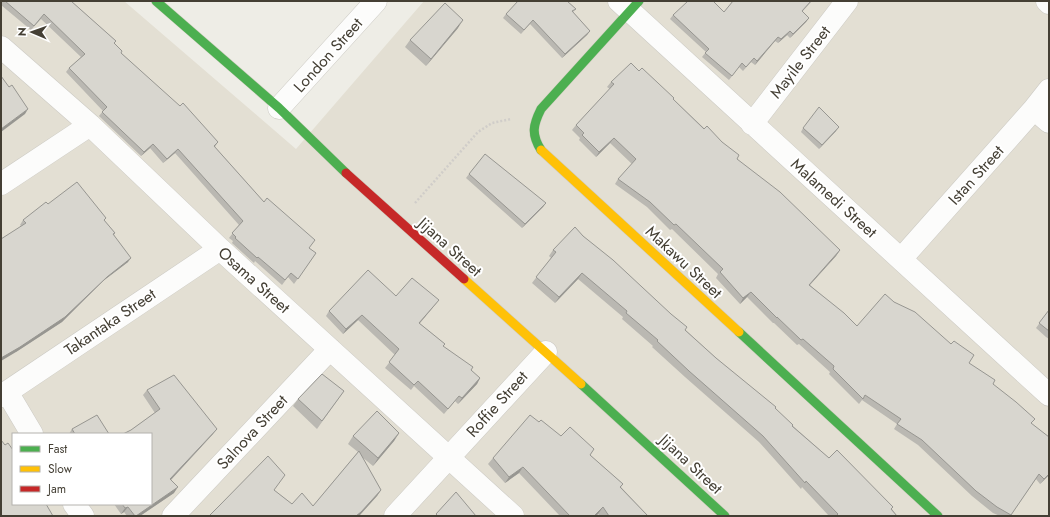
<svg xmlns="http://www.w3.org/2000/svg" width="1050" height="517" viewBox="0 0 1050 517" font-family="Jost,sans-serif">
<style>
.residential{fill:#e3dfd3;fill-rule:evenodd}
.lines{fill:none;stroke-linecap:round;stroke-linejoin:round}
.street-casing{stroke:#cccac4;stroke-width:23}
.fast-casing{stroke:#cecbbe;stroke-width:10}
.slow-casing{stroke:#cecbbe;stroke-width:10}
.jam-casing{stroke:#cecbbe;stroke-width:10}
.path{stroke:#d0cdc9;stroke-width:2.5;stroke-dasharray:2 2;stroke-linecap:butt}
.street{stroke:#fcfcfb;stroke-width:22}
.fast{stroke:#4caf50;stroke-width:9}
.slow{stroke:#ffc107;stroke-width:9}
.jam{stroke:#c62828;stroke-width:9}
.wall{fill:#bab8b2}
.shaded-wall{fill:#979691}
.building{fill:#d8d6cf;stroke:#979691}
.labels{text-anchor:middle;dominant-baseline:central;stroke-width:4;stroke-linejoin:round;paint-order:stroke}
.street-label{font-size:16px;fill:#443f34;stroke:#fff}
</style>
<rect width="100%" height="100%" fill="#eeede6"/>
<path class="residential" d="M1,1h123l172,148 128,-148h625v515h-1048zM13,434h138v70h-138z"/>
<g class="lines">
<defs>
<path id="street" d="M619,1l430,394
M1047,1l2,2
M1,47l89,78 130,124 293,267
M279,108l97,-107
M1034,109l15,13
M752,124l95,-123
M1,184l89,-59
M901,259l133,-150 15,-19
M7,392l25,42
M1,396l219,-147
M74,504l9,12
M173,516l157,-167
M395,516l151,-164"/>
<path id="fast" d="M156,1l123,107 67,65
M541,150c-10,-16 -8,-25 0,-41l98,-108
M739,332l199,184
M581,384l144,132"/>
<path id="slow" d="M541,150l198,182
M464,279l117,105"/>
<path id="jam" d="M346,173l118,106"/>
</defs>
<use href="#street" class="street-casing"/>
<use href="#fast" class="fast-casing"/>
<use href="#slow" class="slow-casing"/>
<use href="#jam" class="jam-casing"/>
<path class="path" d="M415,203l63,-71 14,-9 19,-4"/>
<use href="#street" class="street"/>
<use href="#fast" class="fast"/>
<use href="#slow" class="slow"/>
<use href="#jam" class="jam"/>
</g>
<path class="wall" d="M1,1h70l45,40 -2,3 7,9 97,89 -3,5 49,55 45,46 7,5 -22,31 -6,-7 -6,8 -27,-24 -1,2 -22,-20 1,-2 -4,-3 10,-13 -64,-72 -12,10 -13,-15 -9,8 -42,-40 4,-5 -37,-39 3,-4 12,-11 -40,-38 -10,11 -30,-25z
M517,1h50l9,8 -3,3 17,19 -3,4 -25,23 -32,-34 -9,10 -18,-16 3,-4 12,-12z
M733,1h79l-10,11 7,6 -3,4 -16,16 -3,-3 -9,8 -3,-2 -20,24 -4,-3 -8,9 -4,-4 -10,13 -27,-23 4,-5 -36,-33 3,-4 51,-3z
M458,28l-32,38 -21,-19 5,-7z
M639,71l34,28 64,60 103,91 -4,6 -26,29 47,41 37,-24 75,61 24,21 38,39 18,52 -9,9 -4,-5 -26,37h-10l-7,-3 -21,-17 -54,-51 -24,-16 3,-5 -35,-24 -3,4 -30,-30 1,-2 -31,-28 -2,1 -23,-22h-1l-26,-26 -7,7 -24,-26 2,-4 -46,-45 -2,1 -23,-23 -32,-23 3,-5 14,-15 -22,-21 -14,14 -17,-17 1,-2 -8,-8 4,-5 34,-36 -3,-2 4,-5z
M803,128l33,3 -17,18 -18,-17z
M469,174l77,29 -3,4 -21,21 -56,-50z
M48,204l56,16 11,13 -1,2 14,27 -25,19 -41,41 -46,30 5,-126 -1,-1 3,-5z
M583,236l133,122 59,51 18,17 36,32 63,51 5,7h-68l-27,-29 -1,2 -42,-47 -74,-65 -33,-30 1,-1 -31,-27 1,-2 -45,-38 -23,24 -23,-20 19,-25 -2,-2 4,-6z
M396,296l43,4 -20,23 26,21 -2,3 37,31 -3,6 -19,20 -3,-3 -11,13 -30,-28 -3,4 -26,-22 10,-13 -37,-35 -15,14 -17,-18 3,-5z
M1049,310v29l-3,-2 -10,-9z
M147,390l66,44 -42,46 3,13 -34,23h-13l-3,-4 -3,2 -7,-10h37l-20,-74 24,-17 -12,-18z
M344,391l-27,38 -24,-23 5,-7z
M539,422l51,33 33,29 -2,3 27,29h-48l-2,-2 -2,2h-36l-41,-43 -14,10 -17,-19 5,-6z
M72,429l37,5h-40z
M399,433l-5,8 -21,25 -11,-9 19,33 -4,6 -18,20h-150l65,-26 18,14 21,2 45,-54 -10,-8 5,-8z"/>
<path class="shaded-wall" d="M809,18l-3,4 -16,16 3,-4z
M463,20l-5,8 -32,38 5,-7z
M590,31l-3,4 -25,23 3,-4z
M790,31l-3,4 -9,8 3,-4z
M778,37l-3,4 -20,24 2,-4z
M28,109l-3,5 -24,18v-3z
M839,127l-3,4 -17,18 3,-4z
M614,138l-4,5 -14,14 3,-5z
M153,144l-3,4 -9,8 3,-4z
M178,149l-3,4 -12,10 4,-4z
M546,203l-3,4 -21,21 3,-4z
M840,250l-4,6 -31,34 4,-5z
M131,258l-3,4 -25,19 -41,41 -46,30 -15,9v-3z
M582,273l-4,6 -23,24 4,-6z
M751,292l-4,5 -7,7 3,-6z
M439,300l-4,5 -20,24 4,-6z
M362,315l-4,5 -15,14 3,-5z
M480,378l-3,6 -19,20 4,-6z
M217,429l-4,5 -47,51 4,-6z
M399,433l-5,8 -21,25 5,-8z
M523,467l-4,6 -14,10 4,-6z
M1049,474v1l-9,9 4,-5z
M178,487l-4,6 -34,23h-4z
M381,490l-4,6 -18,20h-3z
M128,507l-4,5 -3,2 4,-6z
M603,507l-5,7 -2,2h-2z"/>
<path class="building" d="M5,1h66l45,40 -2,2 8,8 -1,2 59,53 3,-3 35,39 -4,4 50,56 3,-4 48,42 -6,8 7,5 -18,26 -7,-6 -6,7 -27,-23 -1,1 -22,-20 1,-1 -4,-4 11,-12 -65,-72 -11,10 -14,-15 -9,8 -42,-40 5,-5 -38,-39 16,-14 -41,-40 -10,12z
M518,1h49l9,8 -4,2 18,20 -25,23 -32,-34 -9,10 -18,-16z
M688,1h25l11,11 9,-11h78l-9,10 7,7 -16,16 -3,-3 -9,8 -3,-2 -21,24 -3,-3 -8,9 -4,-4 -10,13 -27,-23 4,-4 -36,-34z
M445,3l18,17 -32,39 -21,-19z
M631,63l8,8 3,-3 32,30 -1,1 31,30 3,-3 15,16 17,13 -2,4 43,33 60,58 -31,35 35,28 13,13 28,-32 9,8 21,10 36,32 3,-3 20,14 -5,8 26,17 -2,4 23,18 19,17 -4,4 18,14v37l-5,5 -5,-5 -28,41 -14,-8 -21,-16 -54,-51 -25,-16 4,-5 -36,-24 -2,4 -30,-30 1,-3 -31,-27 -2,1 -24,-23v1l-26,-26 -8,6 -23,-26 3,-3 -47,-45 -2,1 -24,-23 -32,-23 18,-20 -22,-21 -15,14 -17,-17 2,-2 -8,-8 38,-41 -3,-2z
M1,76l8,11 3,-2 16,24 -27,20z
M819,107l20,20 -17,18 -19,-17z
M485,154l61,49 -21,21 -56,-50z
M77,182l29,36 -2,2 11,13 -2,1 18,24 -24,19 -42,40 -45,30 -19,11v-119l25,-16 -3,-3 23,-18 2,2z
M575,227l8,9 30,24 58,54 16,13 -2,3 31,28 60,49 -1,1 18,17 -1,1 37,32 8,-8 56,57 -2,2 6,7h-61l2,-2 -32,-33 -1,2 -42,-47 -74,-65 -32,-30 1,-1 -32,-27 1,-2 -45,-38 -23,24 -23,-20 20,-25 -3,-2z
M368,270l28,26 16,-18 27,22 -20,23 26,21 -2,2 30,21 -2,3 9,8 -18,20 -3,-2 -11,13 -30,-28 -4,4 -25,-23 10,-13 -37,-34 -16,14 -17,-18z
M1049,310v21l-10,-8z
M322,374l22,17 -22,30 -24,-22z
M174,375l43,54 -47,50 8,8 -42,29h-1l-7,-9 -3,1 -3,-4h29v-70h-28l8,-4 29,-21 -13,-19z
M377,411l22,22 -21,25 -25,-22z
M97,415l12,19h-34l-3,-5z
M530,415l9,7 2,-2 20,16 9,-9 24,22 -4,6 33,29 -3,3 28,29h-39l-6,-9 -9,9h-24l-47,-49 -14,10 -16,-19z
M1,440l4,5 3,-2 5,7v54h33l7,12h-52z
M359,451l22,39 -20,22 -5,4h-147l11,-11 48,-49 17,19 -11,15 18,14 10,-11 11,13z
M456,492l20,24h-38l-2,-2z"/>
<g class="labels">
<g class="street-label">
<text transform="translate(328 55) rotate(-48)">London Street</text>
<text transform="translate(800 62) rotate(-52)">Mayile Street</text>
<text transform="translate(976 175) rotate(-48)">Istan Street</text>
<text transform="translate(834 198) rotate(42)">Malamedi Street</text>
<text transform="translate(450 247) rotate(42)">Jijana Street</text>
<text transform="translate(684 262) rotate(43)">Makawu Street</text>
<text transform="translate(254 280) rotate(42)">Osama Street</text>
<text transform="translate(110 322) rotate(-34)">Takantaka Street</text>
<text transform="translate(497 404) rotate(-48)">Roffie Street</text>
<text transform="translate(252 432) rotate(-47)">Salnova Street</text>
<text transform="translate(691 464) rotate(43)">Jijana Street</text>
</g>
</g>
<rect width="1050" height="517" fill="none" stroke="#443f34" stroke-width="4"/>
<rect x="12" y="433" width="140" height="72" fill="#ffffff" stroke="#b4b2ae"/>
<rect x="20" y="446" width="20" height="6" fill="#4caf50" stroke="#b4b2ae"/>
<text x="48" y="453" font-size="12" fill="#443f34">Fast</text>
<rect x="20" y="466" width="20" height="6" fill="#ffc107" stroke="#b4b2ae"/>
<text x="48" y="473" font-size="12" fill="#443f34">Slow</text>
<rect x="20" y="486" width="20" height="6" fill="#c62828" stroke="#b4b2ae"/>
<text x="48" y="493" font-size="12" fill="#443f34">Jam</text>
<g transform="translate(32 32) rotate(272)" stroke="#ffffff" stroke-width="3" paint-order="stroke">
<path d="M0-3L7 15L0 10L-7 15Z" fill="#443f34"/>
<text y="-6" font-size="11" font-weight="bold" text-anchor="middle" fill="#443f34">N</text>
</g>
</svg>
